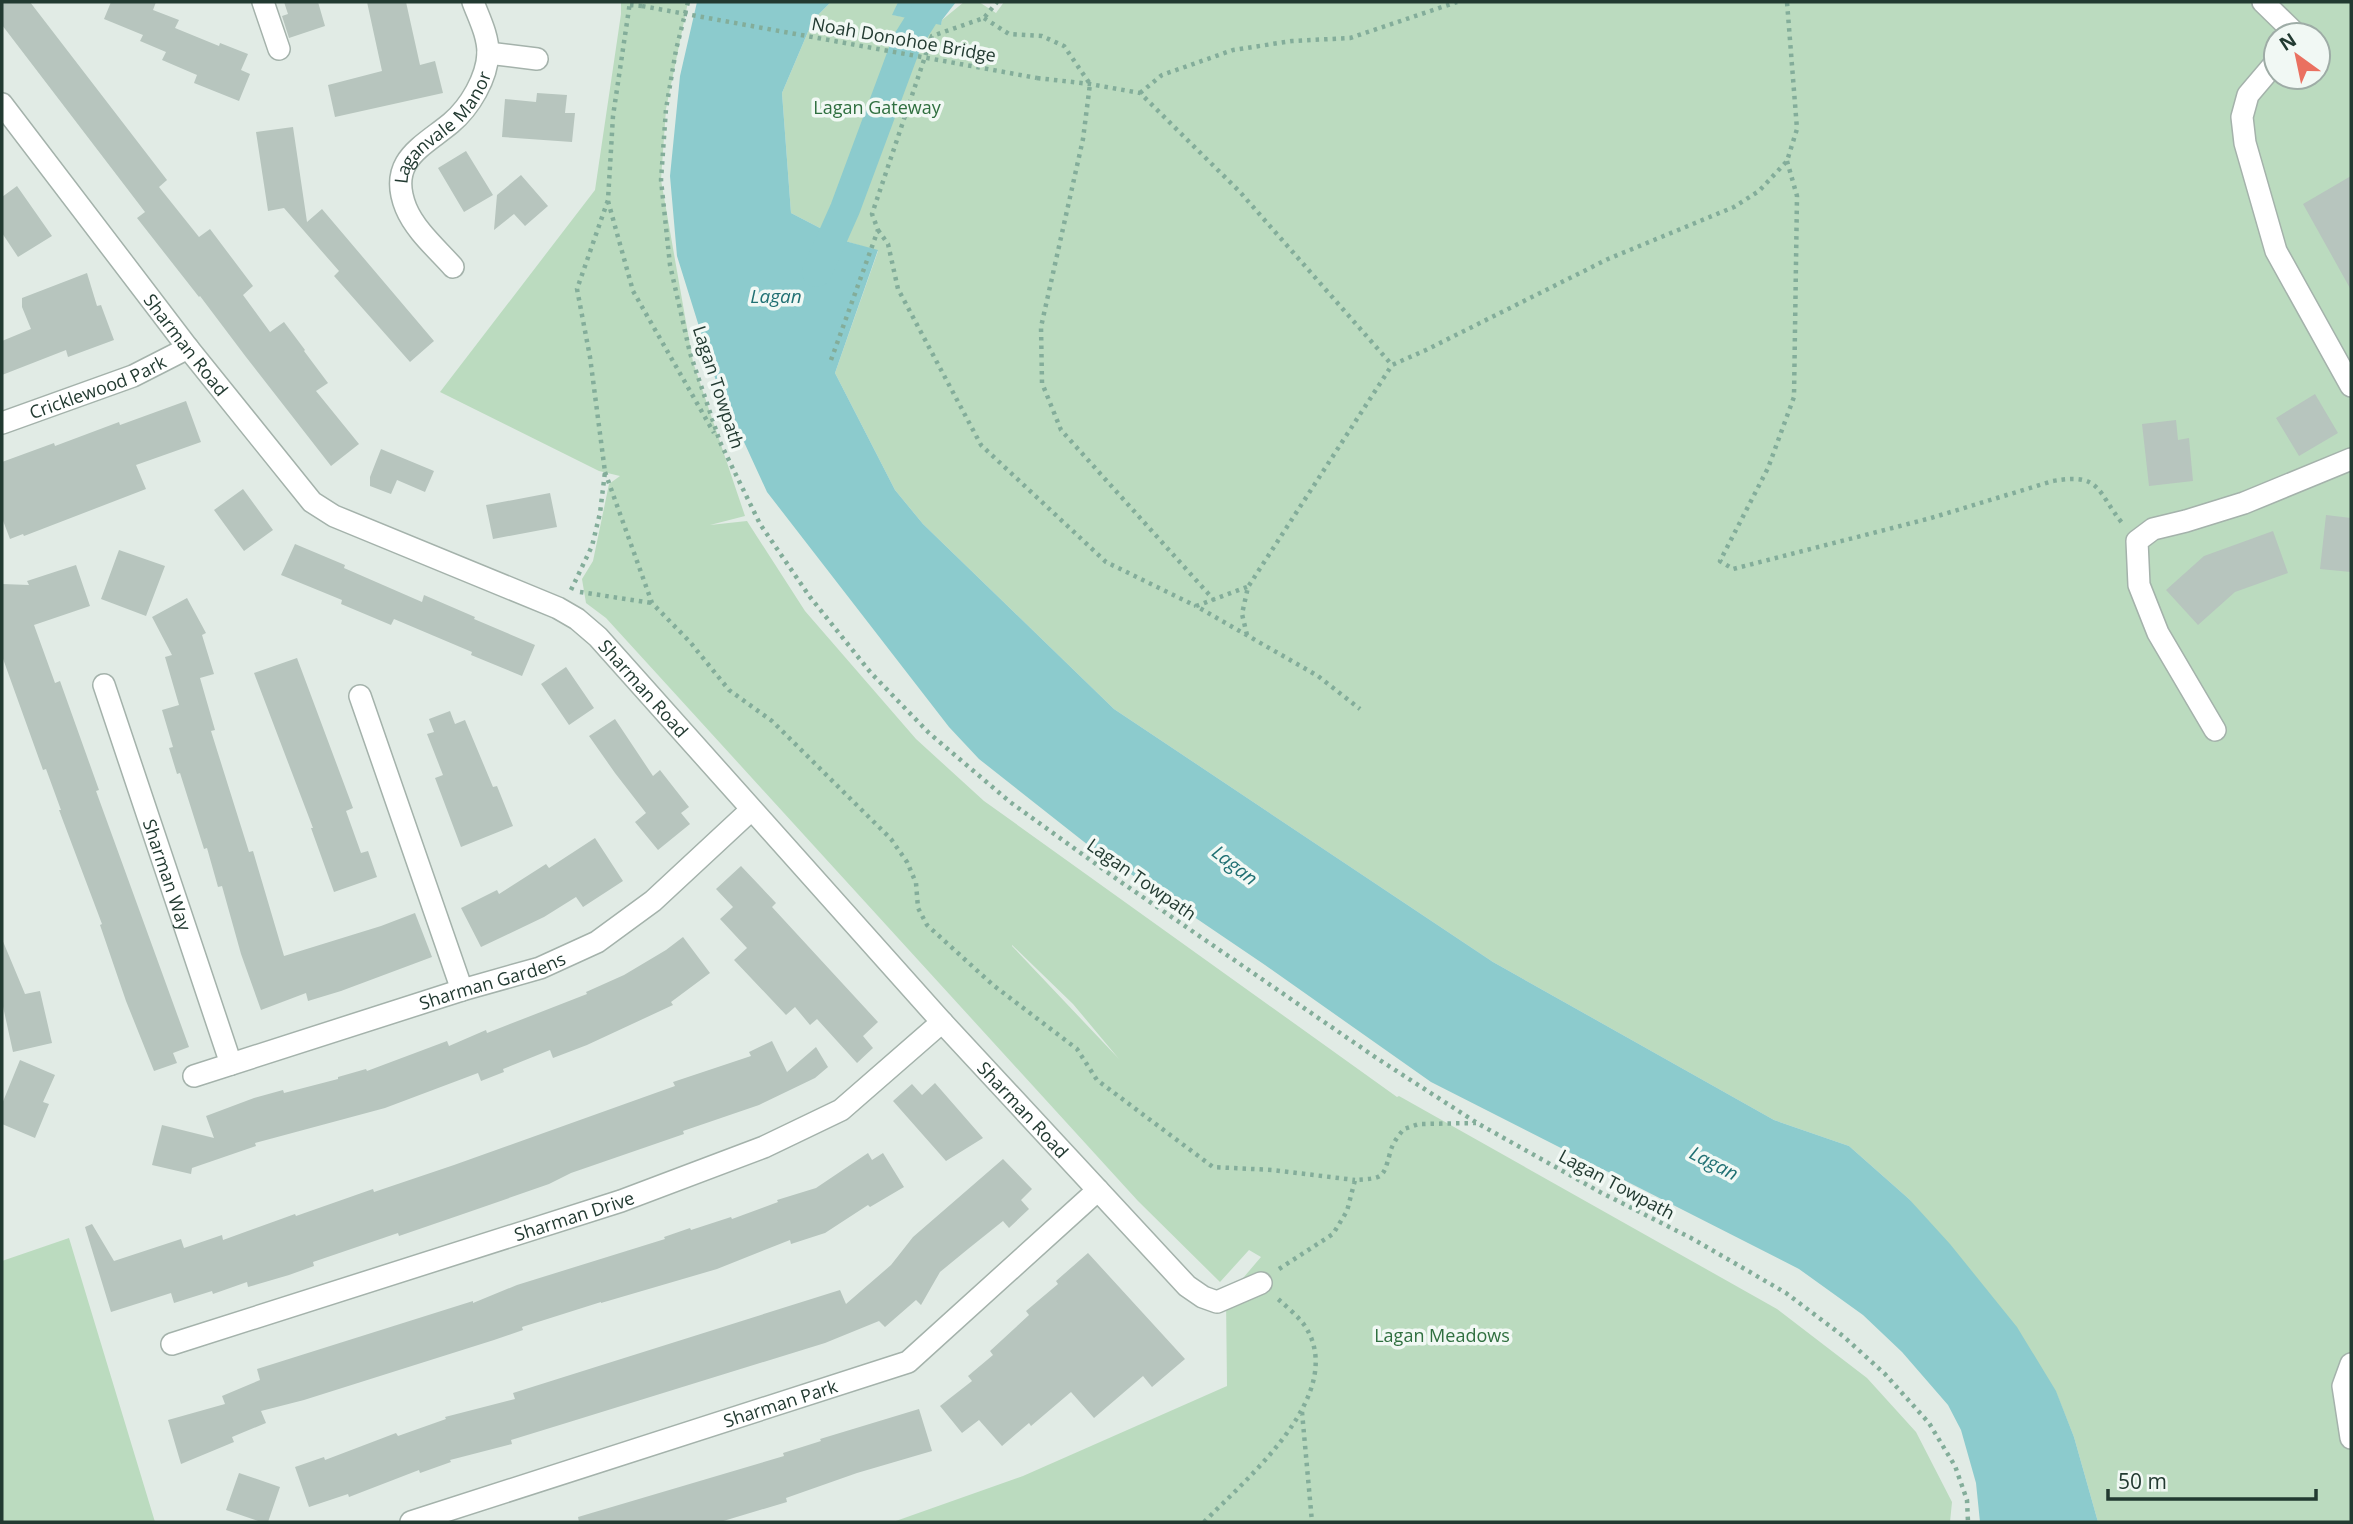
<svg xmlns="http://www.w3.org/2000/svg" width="2353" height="1524" viewBox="0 0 2353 1524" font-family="'Open Sans',sans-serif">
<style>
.green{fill:#bbdbbf;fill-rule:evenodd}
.water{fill:#8ccbcd}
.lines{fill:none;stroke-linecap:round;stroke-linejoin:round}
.canal{stroke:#8ccbcd;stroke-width:30}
.building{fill:#b7c5be}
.street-casing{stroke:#a4b2ab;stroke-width:24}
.path{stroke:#83ad9a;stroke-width:4.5;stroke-dasharray:3.5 5;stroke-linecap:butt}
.street{stroke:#fff;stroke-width:21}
.path-bridge{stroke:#83ad9a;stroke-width:4.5;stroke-dasharray:3.5 5;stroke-linecap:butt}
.labels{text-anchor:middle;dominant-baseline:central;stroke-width:7;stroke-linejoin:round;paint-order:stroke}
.street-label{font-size:18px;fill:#223a31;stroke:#f1f8f4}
.park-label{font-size:18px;fill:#2f6f3f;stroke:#f1f8f4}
.water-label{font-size:19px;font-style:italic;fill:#207073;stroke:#f1f8f4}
</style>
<rect width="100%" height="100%" fill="#e1ebe5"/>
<path class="green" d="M621,2h67l-22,107 -5,71 32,182 52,154 -35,9 37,-4 58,90 111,128 68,62 413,296 2,-1 378,213 90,69 49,54 36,70 -2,20h-1057l130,-46 204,-90 -1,-88 35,-41 -12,-7 -29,32 -82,-81 -532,-583 -20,-15 -4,-24 11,-18 16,-77 11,-8 -21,-5 -159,-79 155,-202 26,-176zM1012,945l61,59 46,55 -107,-113z
M831,2h67l-5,13 48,9 1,-4 22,-18h15l17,11 8,-11h1347v1520h-253l-24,-85 -18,-45 -147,-193 -60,-53 -75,-26 -281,-158 -379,-253 -191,-185 -28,-34 -60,-117 43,-122 -33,-10 -54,-28 -9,-120 31,-73zM2276,35h42v42h-42z
M69,1238l86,284h-153v-261z"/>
<path class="water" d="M697,2h134l-18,18 -31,73 9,120 54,28 33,9 -43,123 60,117 28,34 191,185 379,253 281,158 75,26 60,53 41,45 67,83 39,64 18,46 24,85h-118l-4,-39 -15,-53 -13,-25 -46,-53 -39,-37 -64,-46 -368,-187 -166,-117 -177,-120 -109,-86 -30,-32 -182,-235 -51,-111 -39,-125 -7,-80 10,-100z
M898,2h58l-14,18 -1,5 -49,-10z"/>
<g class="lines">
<path class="canal" d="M817,272l28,-63 62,-167 25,-40"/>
</g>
<path class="building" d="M2,2h28l137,178 -8,7 40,50 11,-8 43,57 -10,9 27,37 14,-10 21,28 -1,1 24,32 -12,8 43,53 -28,22 -85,-109 -46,-61 -1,1 -62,-79 8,-6 -143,-187z
M111,2h45l-3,8 26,10 -4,8 44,18 1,-3 28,11 -7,16 9,4 -11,27 -45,-18 3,-8 -35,-15 4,-8 -26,-11 3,-6 -39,-16z
M284,2h34l7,24 -36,12 -7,-22 6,-2z
M367,2h39l14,63 15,-4 8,32 -108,24 -7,-32 54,-14z
M537,93l30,2 -2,18h10l-3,29 -70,-5 3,-38 31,3z
M293,127l14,95 15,-13 112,132 -24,21 -76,-86 5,-5 -55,-63 -16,3 -12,-79z
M466,151l27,44 -29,17 -26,-44z
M521,175l27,31 -23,20 -11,-12 -20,16 3,-35z
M2351,176v114l-48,-86z
M17,186l35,50 -34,21 -16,-24v-36z
M87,273l10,33 4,-1 13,35 -46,17 -2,-7 -64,25v-34l29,-12 -9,-22v-9z
M2315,394l23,39 -39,23 -23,-38z
M186,401l15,41 -65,23 10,24 -122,47 -1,-2 -13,5 -8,-21v-56l52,-19 1,3 64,-24 1,3z
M2176,420l2,20 11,-2 4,43 -44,5 -7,-62z
M381,449l53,22 -9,21 -28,-12 -6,14 -21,-8v-9z
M243,489l30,41 -29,21 -30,-41z
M550,493l7,34 -64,12 -7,-34z
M2326,515l25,3v54l-31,-3z
M2273,531l15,42 -53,19 -37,33 -32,-35 38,-34z
M295,544l50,21 -1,3 78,34 2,-7 51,22 -1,2 61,26 -13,31 -51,-21 1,-3 -78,-33 -3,6 -50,-21 1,-4 -61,-25z
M119,550l46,16 -19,50 -45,-17z
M76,565l14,41 -56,19 21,58 5,-2 39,109 -3,1 93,256 -16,6 4,10 -23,8 -28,-70 -26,-76 2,-1 -43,-114h2l-15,-41 -3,1 -41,-114v-72l27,1 -2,-4z
M187,598l19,35 -4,2 12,39 -14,4 15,52 -4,1 38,121 4,-1 31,105 97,-30 34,-13 17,44 -91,34 -33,10 -2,-8 -45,17 -20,-56 -19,-68 -4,1 -11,-39 -3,1 -24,-76 -3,1 -8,-26 4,-1 -11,-37 17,-5 -14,-48 7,-2 -20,-38z
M297,658l56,150 -7,3 15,42 7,-2 9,26 -43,15 -23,-64h2l-59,-155z
M566,667l28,41 -25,17 -28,-41z
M450,711l5,13 10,-4 28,67 4,-1 16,40 -52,21 -26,-69 8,-3 -16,-41 7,-2 -5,-13z
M615,719l38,57 7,-6 29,37 -8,6 9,11 -32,26 -23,-28 11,-9 -31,-40 -26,-37z
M595,838l28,43 -40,26 -7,-10 -32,20 -63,30 -20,-39 36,-18 2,4 47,-30 3,4z
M741,866l35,37 -4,4 106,115 -15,14 10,12 -16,15 -40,-44 -7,6 -15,-18 -9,8 -52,-55 13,-12 -27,-29 13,-12 -17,-18z
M683,937l27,36 -39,29 2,3 -86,40 -34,13 -3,-8 -47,19 1,3 -23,9 -3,-8 -93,35 -130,35 1,3 -64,22 -1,6 -39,-9 10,-40 52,13 -8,-22 48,-18 29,-8 1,3 54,-14v-2l28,-8 1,2 80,-30 2,5 37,-16 1,3 100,-39 -1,-2 38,-17 42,-25z
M2,939l23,55 15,-3 12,52 -39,9 -11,-50z
M772,1041l15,31 29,-25 12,20 -13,11 -56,27 -76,26 1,3 -113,39 -22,11 -83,29 -67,23 -1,-3 -85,29 1,4 -25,9 -41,12 -1,-5 -34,12 -1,-3 -38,12 -3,-10 -60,19 -26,-85 7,-3 22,37 67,-22 3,9 38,-13 1,5 72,-26 1,2 77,-27 1,3 80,-27 221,-79 -2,-4 78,-26 -2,-4z
M20,1060l35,15 -12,27 6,2 -14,34 -33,-14v-20z
M935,1083l48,55 -37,23 -53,-60 19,-17 10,11z
M868,1153l4,7 11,-7 21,34 -34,20 -2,-2 -43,28 -34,11 -1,-4 -73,29 -116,34v-1l-79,25 1,3 -29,10 -190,60 -43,11 5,12 -34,14 2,5 -53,22 -13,-44 57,-16 -3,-8 38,-16 -3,-11 216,-68v2l44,-18 148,-46 -1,-2 26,-9 1,2 40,-13 1,2 46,-17 -1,-2 39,-12z
M1003,1159l29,30 -11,11 8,9 -20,19 -6,-7 -35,28 -28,23 -19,33 -5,-5 -31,27 -6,-6 -54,22 -262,81 -52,16 1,4 -62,16 1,2 -31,11 -1,-3 -70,27 -1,-3 -39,13 -14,-40 29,-10 1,3 71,-27 2,3 48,-17 -1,-2 70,-18 -2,-6 327,-103 6,14 45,-39 22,-28z
M1088,1253l97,106 -33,28 -9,-11 -49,42 -23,-26 -40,34 -2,-3 -27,23 -23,-26 -17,13 -22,-27 32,-25 -4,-5 25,-21 -3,-4 39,-36 -3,-4 32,-27 -2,-3z
M919,1409l13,42 -75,22 -71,25 1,4 -67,20h-141l-1,-5 206,-61 -1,-3 38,-12 -1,-2z
M239,1473l41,14 -12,35h-7l-35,-12z"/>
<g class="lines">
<defs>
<g id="street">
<path d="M263,2l16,47"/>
<path d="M2263,2l34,33"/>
<path d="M488,53l49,6"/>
<path d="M2276,62l-28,33 -6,22 3,26 31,108 75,135"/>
<path id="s1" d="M2,104l186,244 124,154 22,14 224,92 19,11 21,18 344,385 245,264 16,11 14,5 44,-19"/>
<path id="s2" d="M453,267c-16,-18 -38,-37 -47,-59 -19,-47 16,-61 45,-85 19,-16 36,-45 37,-70 0,-18 -9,-35 -15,-51"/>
<path id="s3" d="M2,423l131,-47 55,-28"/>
<path id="s4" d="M104,685l127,379"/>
<path d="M360,696l102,294"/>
<path d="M2215,730l-57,-97 -19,-48 -2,-44 16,-12 33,-8 58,-18 107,-44"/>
<path id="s5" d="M194,1076l268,-86 78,-22 57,-26 56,-41 98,-91"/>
<path id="s6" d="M172,1344l449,-143 143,-54 77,-37 101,-88"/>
<path d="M2351,1364l-8,22 8,52"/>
<path id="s7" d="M411,1522l497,-160 190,-172"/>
</g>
</defs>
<use href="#street" class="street-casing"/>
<path class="path" d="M688,2l-12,48 -10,59 -5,71 9,85 20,88 30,89 40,82 50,73 61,76 58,60 81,69 108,78 257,177 102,66 123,69 93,47 93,54 57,43 42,38 44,49 26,43 12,34 1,22
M630,5l12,1
M984,18l25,16 33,2 22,10 26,38 -7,55 -42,188 1,56 19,47 153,170
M1037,78l53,6 50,9 100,99 152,173 34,-15 182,-91 126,-52 25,-16 28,-30 10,-32 -10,-127
M1140,93l22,-18 71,-25 59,-9 58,-3 107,-36
M1787,161l10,35 -3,201 -26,71 -48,93 13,8 198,-51 122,-37c49,-9 44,12 70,43
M608,201l25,90 81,142
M878,230l10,14 10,45 83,156 125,117 90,44
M831,360l47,-130 -6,-16 60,-178 52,-18 13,-16
M605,472l47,131 38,39 39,48 43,31 119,118 16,23 9,21 2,25 9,17 66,60 84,64 20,31 116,87 59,3 83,10
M1247,587l-51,19 122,70 42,33
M571,590l21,-44 8,-33 5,-41 -15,-115 -13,-68 31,-89 5,-84 17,-114
M580,592l72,11
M1247,635l-5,-21 6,-27 144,-222
M1279,1269l54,-35 14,-23 8,-31c28,-2 28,-1 35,-27 2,-9 8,-17 14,-24l15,-5 57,-1
M1302,1412l10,110
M1204,1522c42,-43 145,-128 101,-196 -7,-10 -18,-19 -27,-27"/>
<use href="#street" class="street"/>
<path class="path-bridge" d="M642,6l395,72"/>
</g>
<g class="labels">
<g class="street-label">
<text transform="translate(904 39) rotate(10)">Noah Donohoe Bridge</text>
<text stroke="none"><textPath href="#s2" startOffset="173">Laganvale Manor</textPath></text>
<text stroke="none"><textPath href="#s1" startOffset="303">Sharman Road</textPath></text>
<text stroke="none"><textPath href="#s3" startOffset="102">Cricklewood Park</textPath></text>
<text transform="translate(719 387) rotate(72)">Lagan Towpath</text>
<text stroke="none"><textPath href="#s1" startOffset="891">Sharman Road</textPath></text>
<text stroke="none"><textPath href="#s4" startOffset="200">Sharman Way</textPath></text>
<text transform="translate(1142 879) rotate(35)">Lagan Towpath</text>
<text stroke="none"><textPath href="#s5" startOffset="313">Sharman Gardens</textPath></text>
<text stroke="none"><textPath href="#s1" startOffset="1458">Sharman Road</textPath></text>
<text transform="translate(1617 1184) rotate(28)">Lagan Towpath</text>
<text stroke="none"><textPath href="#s6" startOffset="422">Sharman Drive</textPath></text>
<text stroke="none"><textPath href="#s7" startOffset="388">Sharman Park</textPath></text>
</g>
<g class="park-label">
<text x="877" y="107">Lagan Gateway</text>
<text x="1442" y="1335">Lagan Meadows</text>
</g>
<g class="water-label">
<text x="776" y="296">Lagan</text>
<text transform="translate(1235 865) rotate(38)">Lagan</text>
<text transform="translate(1714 1163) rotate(27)">Lagan</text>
</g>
</g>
<rect width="2353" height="1524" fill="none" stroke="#223a31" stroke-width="7"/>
<g transform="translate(2297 56) rotate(327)"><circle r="33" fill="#f1f8f4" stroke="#9eaca6" stroke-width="2"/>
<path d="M0-5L12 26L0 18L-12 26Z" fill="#ea7060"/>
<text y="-10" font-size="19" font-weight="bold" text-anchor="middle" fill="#223a31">N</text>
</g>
<path d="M2108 1489v10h208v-10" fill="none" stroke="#223a31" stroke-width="3.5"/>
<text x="2118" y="1489" font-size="21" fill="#223a31" stroke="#f1f8f4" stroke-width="5" paint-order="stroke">50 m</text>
</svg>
